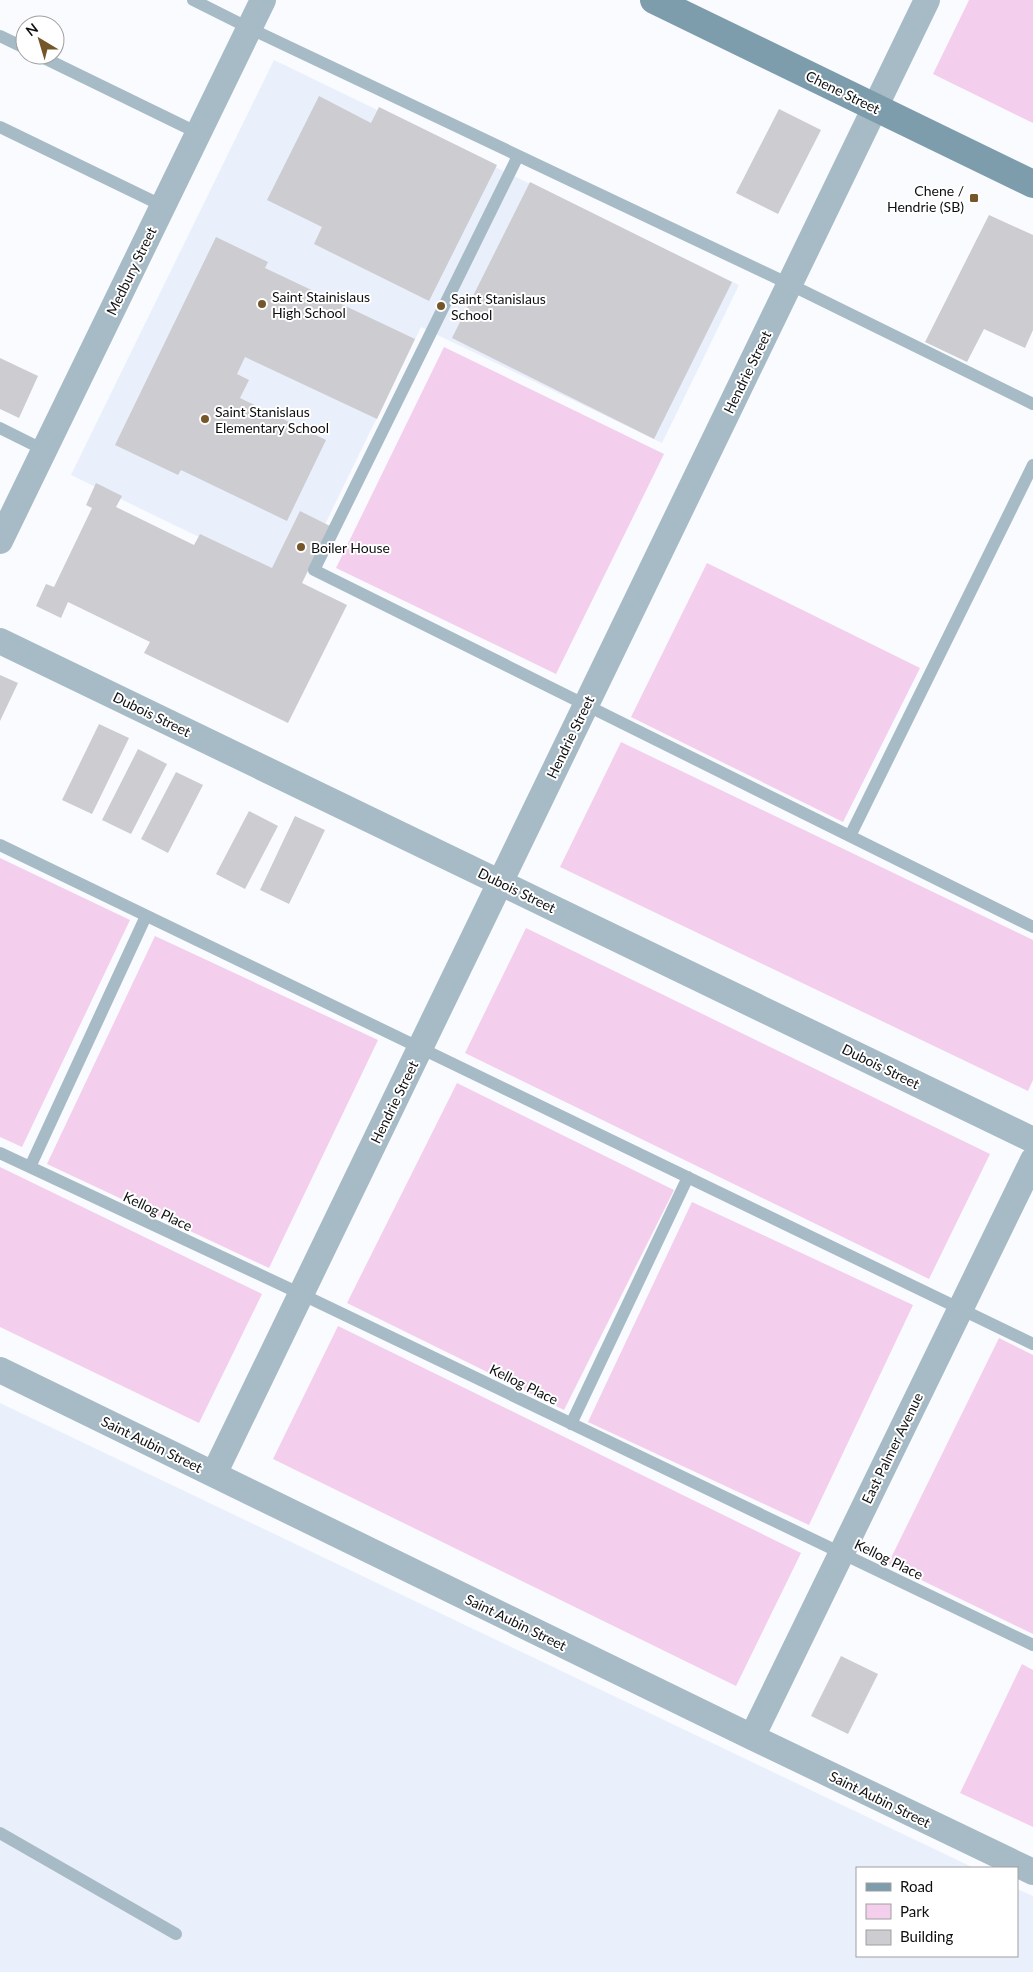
<svg xmlns="http://www.w3.org/2000/svg" width="1033" height="1972" viewBox="0 0 1033 1972" font-family="Lato,sans-serif">
<style>
.built{fill:#e9effb}
.green{fill:#f4ceed}
.building{fill:#cdccd1}
.lines{fill:none;stroke-linecap:round;stroke-linejoin:round}
.lane{stroke:#a7bbc6;stroke-width:12}
.street{stroke:#a7bbc6;stroke-width:26}
.secondary{stroke:#7d9cac;stroke-width:28}
.poi-dot{fill:#75562b;stroke:#fff;stroke-width:2}
.labels{text-anchor:middle;dominant-baseline:central;stroke-width:4;stroke-linejoin:round;paint-order:stroke}
.street-label{font-size:14px;fill:#0e0f11;stroke:#fff}
.poi-label{font-size:14px;fill:#0e0f11;stroke:#fff;text-anchor:start}
</style>
<rect width="100%" height="100%" fill="#f9fbff"/>
<path class="built" d="M274,60l465,225 -77,158 -241,-116 -125,257 -225,-109z
M0,1403l974,465h-117v88h160v-67l16,7v76h-1033z"/>
<path class="green" d="M969,0h64v123l-100,-49z
M444,347l220,107 -108,220 -220,-106z
M707,563l213,105 -77,154 -212,-105z
M621,742l412,198v140l-5,11 -468,-224z
M0,858l130,62 -108,227 -22,-10z
M526,928l464,226 -61,125 -464,-226z
M155,936l223,104 -109,228 -222,-104z
M457,1083l217,107 -110,220 -217,-107z
M0,1167l262,127 -63,129 -199,-96z
M692,1202l221,103 -104,220 -221,-103z
M338,1326l463,227 -65,133 -463,-227z
M999,1338l34,17v279l-145,-70z
M1022,1664l11,6v157l-73,-34z"/>
<path class="building" d="M319,96l52,27 8,-16 118,58 -68,136 -115,-57 8,-17 -55,-27z
M779,109l42,21 -43,84 -42,-21z
M530,182l202,100 -78,157 -202,-101z
M989,215l44,20v95l-8,18 -41,-19 -17,33 -42,-20z
M216,237l52,25 -3,6 150,71 -38,80 -132,-62 -8,17 12,6 -9,18 86,42 -39,81 -106,-51 -3,5 -63,-30z
M0,358l38,18 -19,42 -19,-9z
M96,483l26,13 -6,11 78,38 6,-11 72,34 28,-57 30,15 -28,57 45,22 -59,118 -144,-70 6,-11 -82,-40 -7,16 -25,-12 10,-22 8,3 38,-79 -6,-3z
M0,675l18,8 -18,38z
M99,724l30,14 -37,76 -30,-14z
M138,749l29,15 -36,70 -29,-14z
M176,772l27,13 -35,68 -27,-14z
M249,811l29,15 -33,63 -29,-15z
M295,816l30,14 -36,74 -29,-14z
M841,1656l37,18 -30,60 -37,-18z"/>
<g class="lines">
<path class="lane" d="M193,0l56,28 540,256 244,120
M0,36l25,12
M38,55l160,78
M0,127l163,79
M518,156l-204,414 719,357
M0,428l44,22
M850,836l183,-371
M0,845l1033,499
M0,1153l301,141 732,351
M30,1167l116,-251
M571,1424l117,-247
M0,1833l176,101"/>
<path class="street" d="M0,541l263,-541
M0,641l1033,499
M0,1370l752,367 281,135
M214,1474l713,-1474
M752,1737l281,-577"/>
<path class="secondary" d="M654,0l379,184"/>
</g>
<g class="poi-dot">
<rect x="969" y="193" width="10" height="10" rx="2.5"/>
<circle cx="262" cy="304" r="5"/>
<circle cx="441" cy="306" r="5"/>
<circle cx="205" cy="419" r="5"/>
<circle cx="301" cy="547" r="5"/>
</g>
<g class="labels">
<g class="street-label">
<text transform="translate(843 92) rotate(26)">Chene Street</text>
<text transform="translate(131 271) rotate(-64)">Medbury Street</text>
<text transform="translate(747 372) rotate(-64)">Hendrie Street</text>
<text transform="translate(152 714) rotate(26)">Dubois Street</text>
<text transform="translate(570 737) rotate(-64)">Hendrie Street</text>
<text transform="translate(517 890) rotate(26)">Dubois Street</text>
<text transform="translate(881 1066) rotate(26)">Dubois Street</text>
<text transform="translate(394 1102) rotate(-64)">Hendrie Street</text>
<text transform="translate(158 1211) rotate(25)">Kellog Place</text>
<text transform="translate(524 1384) rotate(26)">Kellog Place</text>
<text transform="translate(152 1444) rotate(26)">Saint Aubin Street</text>
<text transform="translate(892 1448) rotate(-64)">East Palmer Avenue</text>
<text transform="translate(889 1559) rotate(26)">Kellog Place</text>
<text transform="translate(516 1622) rotate(26)">Saint Aubin Street</text>
<text transform="translate(880 1799) rotate(26)">Saint Aubin Street</text>
</g>
<g class="poi-label">
<text x="964" y="190" text-anchor="end">Chene /<tspan x="964" dy="16">Hendrie (SB)</tspan></text>
<text x="272" y="296">Saint Stainislaus<tspan x="272" dy="16">High School</tspan></text>
<text x="451" y="298">Saint Stanislaus<tspan x="451" dy="16">School</tspan></text>
<text x="215" y="411">Saint Stanislaus<tspan x="215" dy="16">Elementary School</tspan></text>
<text x="311" y="547">Boiler House</text>
</g>
</g>
<rect x="856" y="1867" width="162" height="90" fill="#ffffff" stroke="#9f9fa0"/>
<rect x="866" y="1883" width="25" height="8" fill="#7d9cac" stroke="#9f9fa0"/>
<text x="900" y="1892" font-size="15" fill="#0e0f11">Road</text>
<rect x="866" y="1904" width="25" height="15" fill="#f4ceed" stroke="#9f9fa0"/>
<text x="900" y="1917" font-size="15" fill="#0e0f11">Park</text>
<rect x="866" y="1930" width="25" height="15" fill="#cdccd1" stroke="#9f9fa0"/>
<text x="900" y="1942" font-size="15" fill="#0e0f11">Building</text>
<g transform="translate(40 40) rotate(322)"><circle r="24" fill="#ffffff" stroke="#9f9fa0"/>
<path d="M0-4L9 19L0 12L-9 19Z" fill="#75562b"/>
<text y="-8" font-size="14" font-weight="bold" text-anchor="middle" fill="#0e0f11">N</text>
</g>
</svg>
